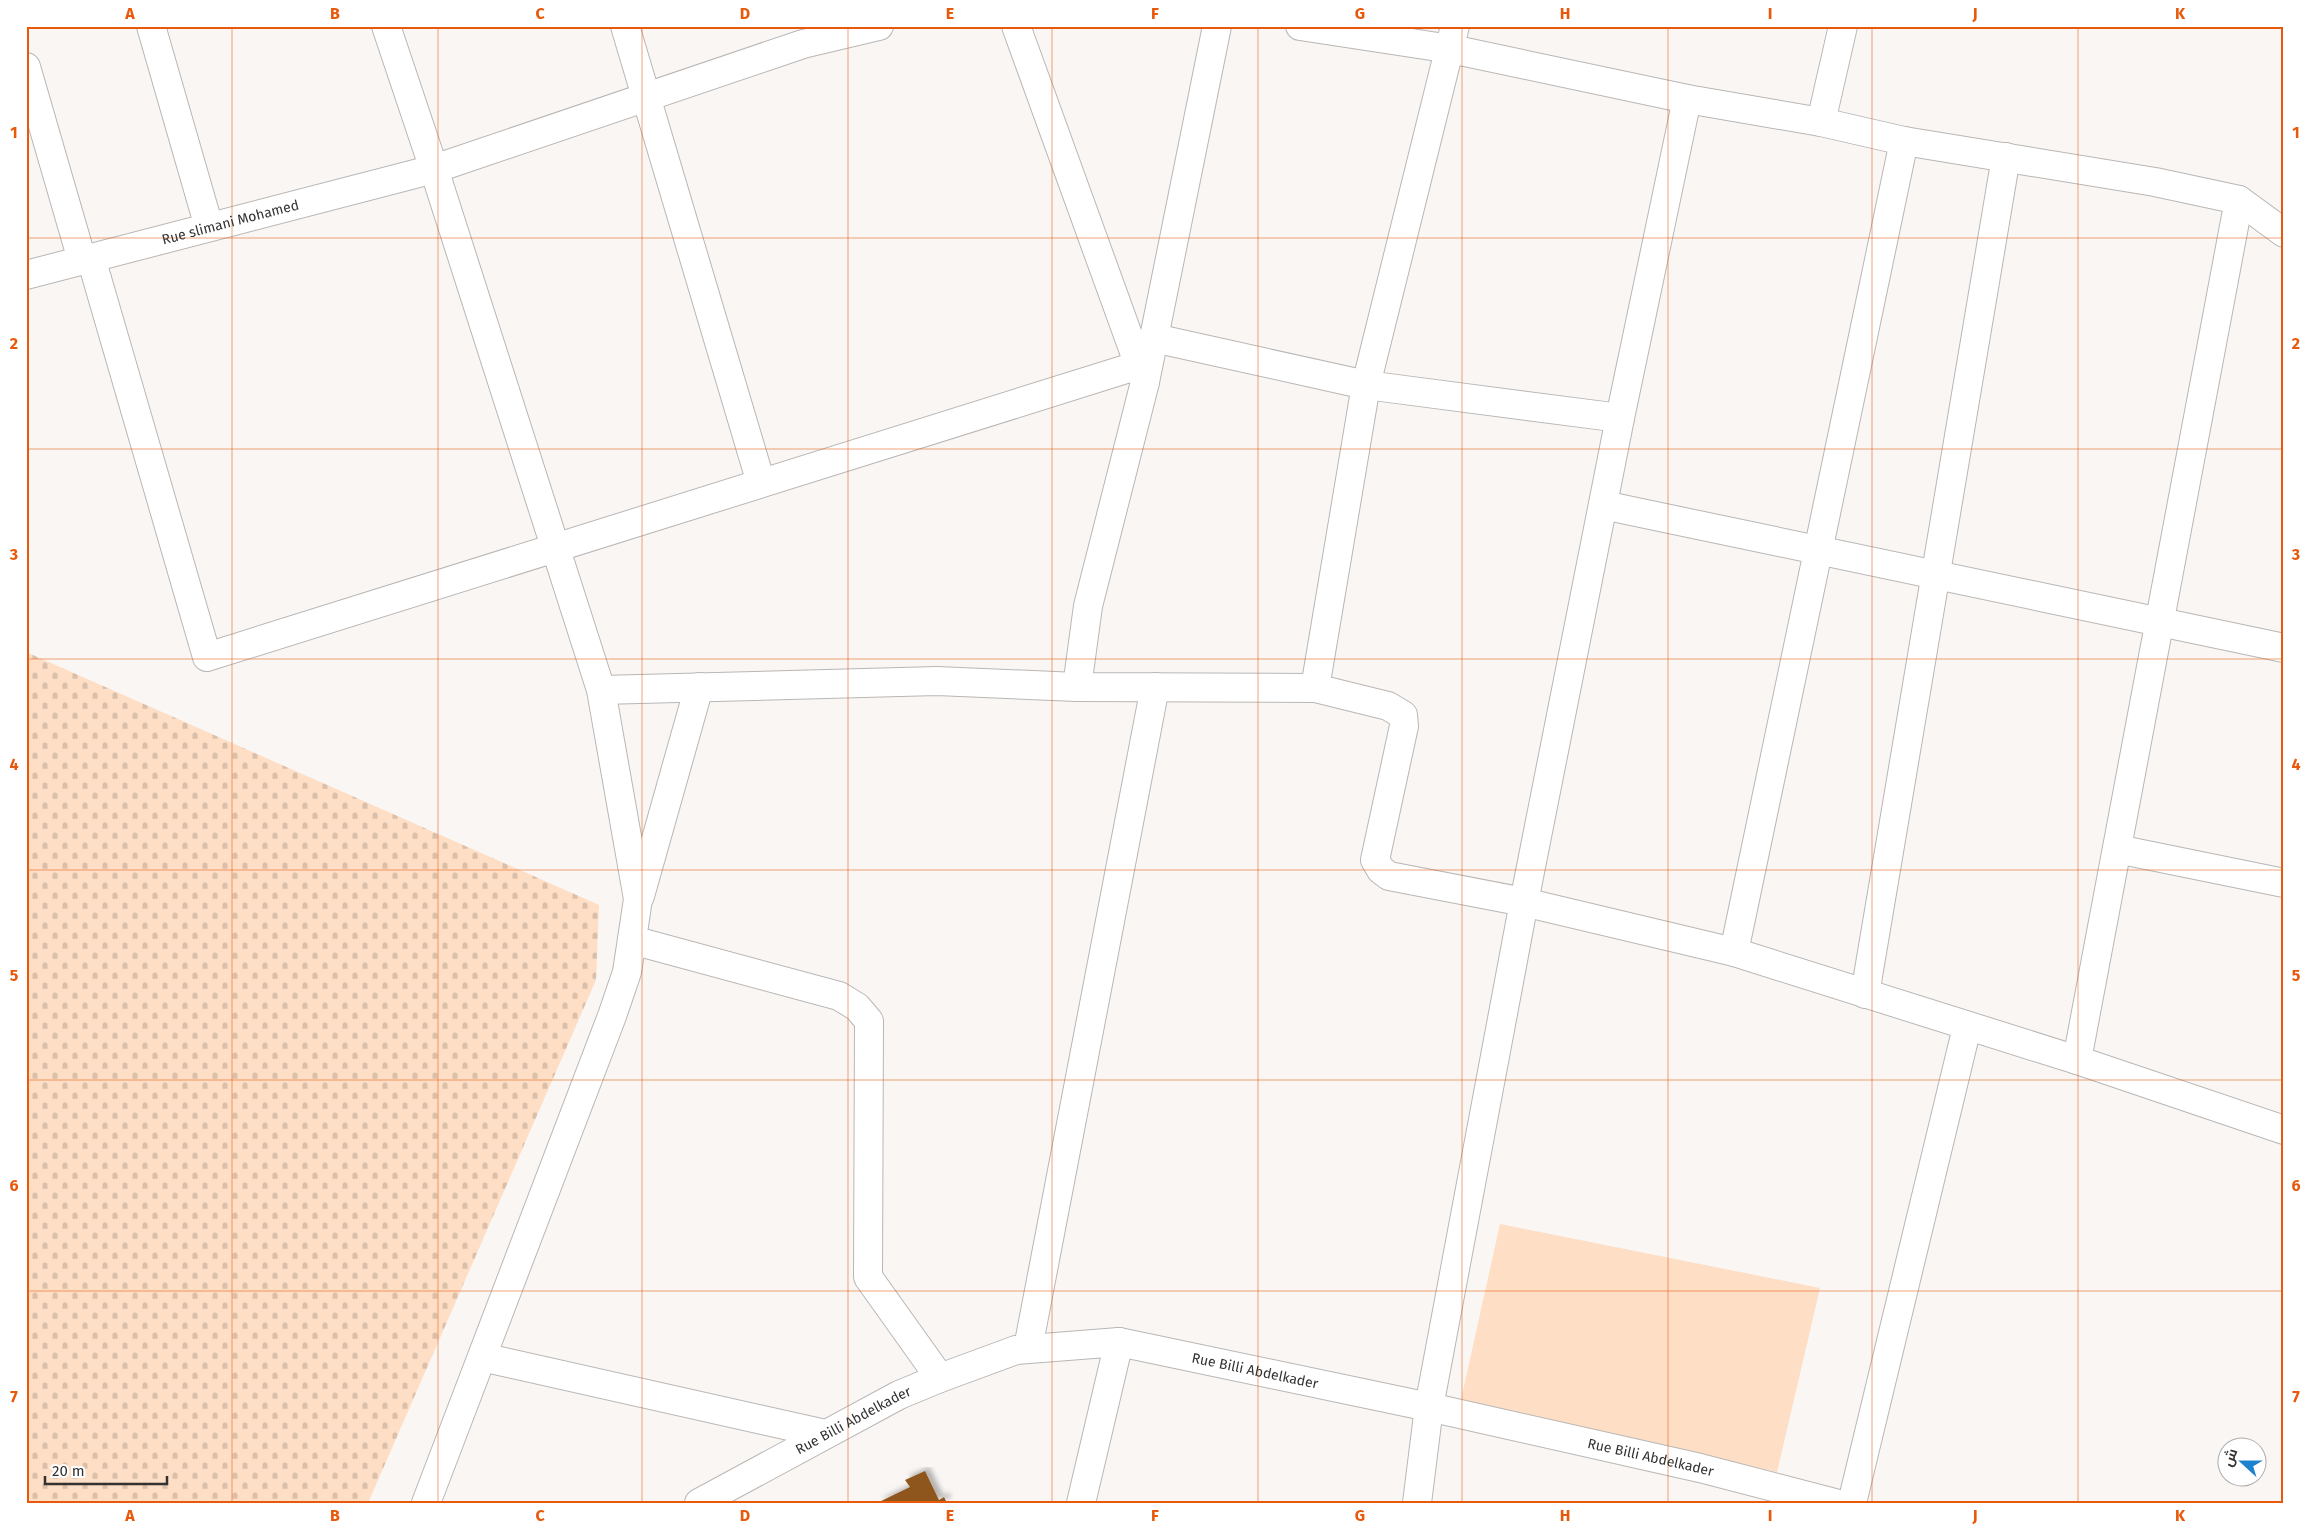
<svg xmlns="http://www.w3.org/2000/svg" width="2310" height="1529" viewBox="0 0 2310 1529" font-family="'Fira Sans',Cairo,sans-serif">
<style>
.cemetery{fill:url(#cemetery-stones)}
.park{fill:#fedec5}
.building{fill:#8e551f;filter:url(#shadow)}
.lines{fill:none;stroke-linecap:round;stroke-linejoin:round}
.minor-casing{stroke:#b9b7b5;stroke-width:30}
.tertiary-casing{stroke:#b9b7b5;stroke-width:30}
.minor{stroke:#fff;stroke-width:28}
.tertiary{stroke:#fff;stroke-width:28}
.grid{fill:none;stroke:#e8590c;stroke-width:1;stroke-opacity:0.55}
.labels{text-anchor:middle;dominant-baseline:central;stroke-width:5;stroke-linejoin:round;paint-order:stroke}
.street-label{font-size:14px;fill:#333231;stroke:#fff}
.neatline{fill:none;stroke:#e8590c;stroke-width:2}
.grid-label{font-size:16px;text-anchor:middle;font-weight:bold;fill:#e8590c}
</style>
<defs>
<pattern id="cemetery-stones" width="16" height="16" patternUnits="userSpaceOnUse" patternTransform="scale(1.25)"><rect width="16" height="16" fill="#fedec5"/><path d="M2 7V4a2 2 0 0 1 4 0v3zM10 15v-3a2 2 0 0 1 4 0v3z" fill="#dabfaa"/></pattern>
<filter id="shadow"><feDropShadow dx="4.5" dy="-4.5" stdDeviation="2.5" flood-color="#0004"/></filter>
</defs>
<rect width="100%" height="100%" fill="#f9f6f4"/>
<path class="cemetery" d="M26,652l573,253 -3,75 -228,523h-342z"/>
<path class="park" d="M1500,1224l320,64 -43,184 -316,-72z"/>
<path class="building" d="M925,1471l14,29 5,-3 3,6h-70l33,-16 -5,-7z"/>
<g class="lines">
<defs>
<g id="minor">
<path d="M151,26l58,201"/>
<path d="M386,26l48,143 167,521 37,209 -11,73 -15,44 -186,487"/>
<path d="M625,26l136,457"/>
<path d="M1016,26l129,356"/>
<path d="M1300,26l151,23 236,50 134,23 83,19 251,41 84,18 45,33"/>
<path d="M1455,26l-89,359 254,33"/>
<path d="M26,67l56,193"/>
<path d="M1821,122l22,-96"/>
<path d="M91,258l116,399 932,-292"/>
<path id="s1" d="M26,275l408,-106 369,-125 76,-18"/>
<path d="M1154,338l212,47 -51,303"/>
<path d="M1603,505l681,143"/>
<path d="M1077,687l11,-81 57,-224 72,-356"/>
<path d="M601,690l336,-9 140,6 238,1 73,18 15,9 1,11 -29,134 6,10 8,6 135,26 210,50 343,108 207,70"/>
<path d="M2117,849l167,34"/>
<path d="M640,896l59,-209"/>
<path d="M632,940l207,56 18,11 12,14 -1,256 72,101"/>
<path d="M1734,952l170,-811"/>
<path d="M1865,994l141,-837"/>
<path d="M2077,1060l162,-860"/>
<path d="M1028,1348l127,-661"/>
<path d="M482,1357l343,77"/>
<path d="M1081,1503l38,-161"/>
<path d="M1417,1503l12,-96 95,-505 96,-484 67,-319"/>
<path d="M1852,1503l115,-476"/>
</g>
<g id="tertiary">
<path id="s2" d="M699,1503l200,-108 41,-17 76,-28 103,-8 310,65 271,61 135,35"/>
</g>
</defs>
<use href="#minor" class="minor-casing"/>
<use href="#tertiary" class="tertiary-casing"/>
<use href="#minor" class="minor"/>
<use href="#tertiary" class="tertiary"/>
</g>
<path class="grid" d="M232,26v1477M438,26v1477M642,26v1477M848,26v1477M1052,26v1477M1258,26v1477M1462,26v1477M1668,26v1477M1872,26v1477M2078,26v1477M26,238h2258M26,449h2258M26,659h2258M26,870h2258M26,1080h2258M26,1291h2258"/>
<g class="labels">
<g class="street-label">
<text stroke="none"><textPath href="#s1" startOffset="211">Rue slimani Mohamed</textPath></text>
<text stroke="none"><textPath href="#s2" startOffset="595">Rue Billi Abdelkader</textPath></text>
<text stroke="none"><textPath href="#s2" startOffset="175">Rue Billi Abdelkader</textPath></text>
<text stroke="none"><textPath href="#s2" startOffset="1000">Rue Billi Abdelkader</textPath></text>
</g>
</g>
<rect width="2310" height="1529" fill="none" stroke="#ffffff" stroke-width="55"/>
<g transform="translate(2242 1462) rotate(291)"><circle r="24" fill="#ffffff" stroke="#adadad"/>
<path d="M0-4L9 19L0 12L-9 19Z" fill="#1e83ce"/>
<text y="-8" font-size="14" font-weight="bold" text-anchor="middle" fill="#333231">ش</text>
</g>
<path d="M45 1476v8h122v-8" fill="none" stroke="#333231" stroke-width="2.5"/>
<text x="52" y="1476" font-size="15" fill="#333231" stroke="#ffffff" stroke-width="4" paint-order="stroke">20 m</text>
<rect x="28" y="28" width="2254" height="1474" class="neatline"/>
<g class="grid-label">
<text x="130" y="19">A</text>
<text x="335" y="19">B</text>
<text x="540" y="19">C</text>
<text x="745" y="19">D</text>
<text x="950" y="19">E</text>
<text x="1155" y="19">F</text>
<text x="1360" y="19">G</text>
<text x="1565" y="19">H</text>
<text x="1770" y="19">I</text>
<text x="1975" y="19">J</text>
<text x="2180" y="19">K</text>
<text x="14" y="138">1</text>
<text x="2296" y="138">1</text>
<text x="14" y="349">2</text>
<text x="2296" y="349">2</text>
<text x="14" y="560">3</text>
<text x="2296" y="560">3</text>
<text x="14" y="770">4</text>
<text x="2296" y="770">4</text>
<text x="14" y="981">5</text>
<text x="2296" y="981">5</text>
<text x="14" y="1191">6</text>
<text x="2296" y="1191">6</text>
<text x="14" y="1402">7</text>
<text x="2296" y="1402">7</text>
<text x="130" y="1521">A</text>
<text x="335" y="1521">B</text>
<text x="540" y="1521">C</text>
<text x="745" y="1521">D</text>
<text x="950" y="1521">E</text>
<text x="1155" y="1521">F</text>
<text x="1360" y="1521">G</text>
<text x="1565" y="1521">H</text>
<text x="1770" y="1521">I</text>
<text x="1975" y="1521">J</text>
<text x="2180" y="1521">K</text>
</g>
</svg>
